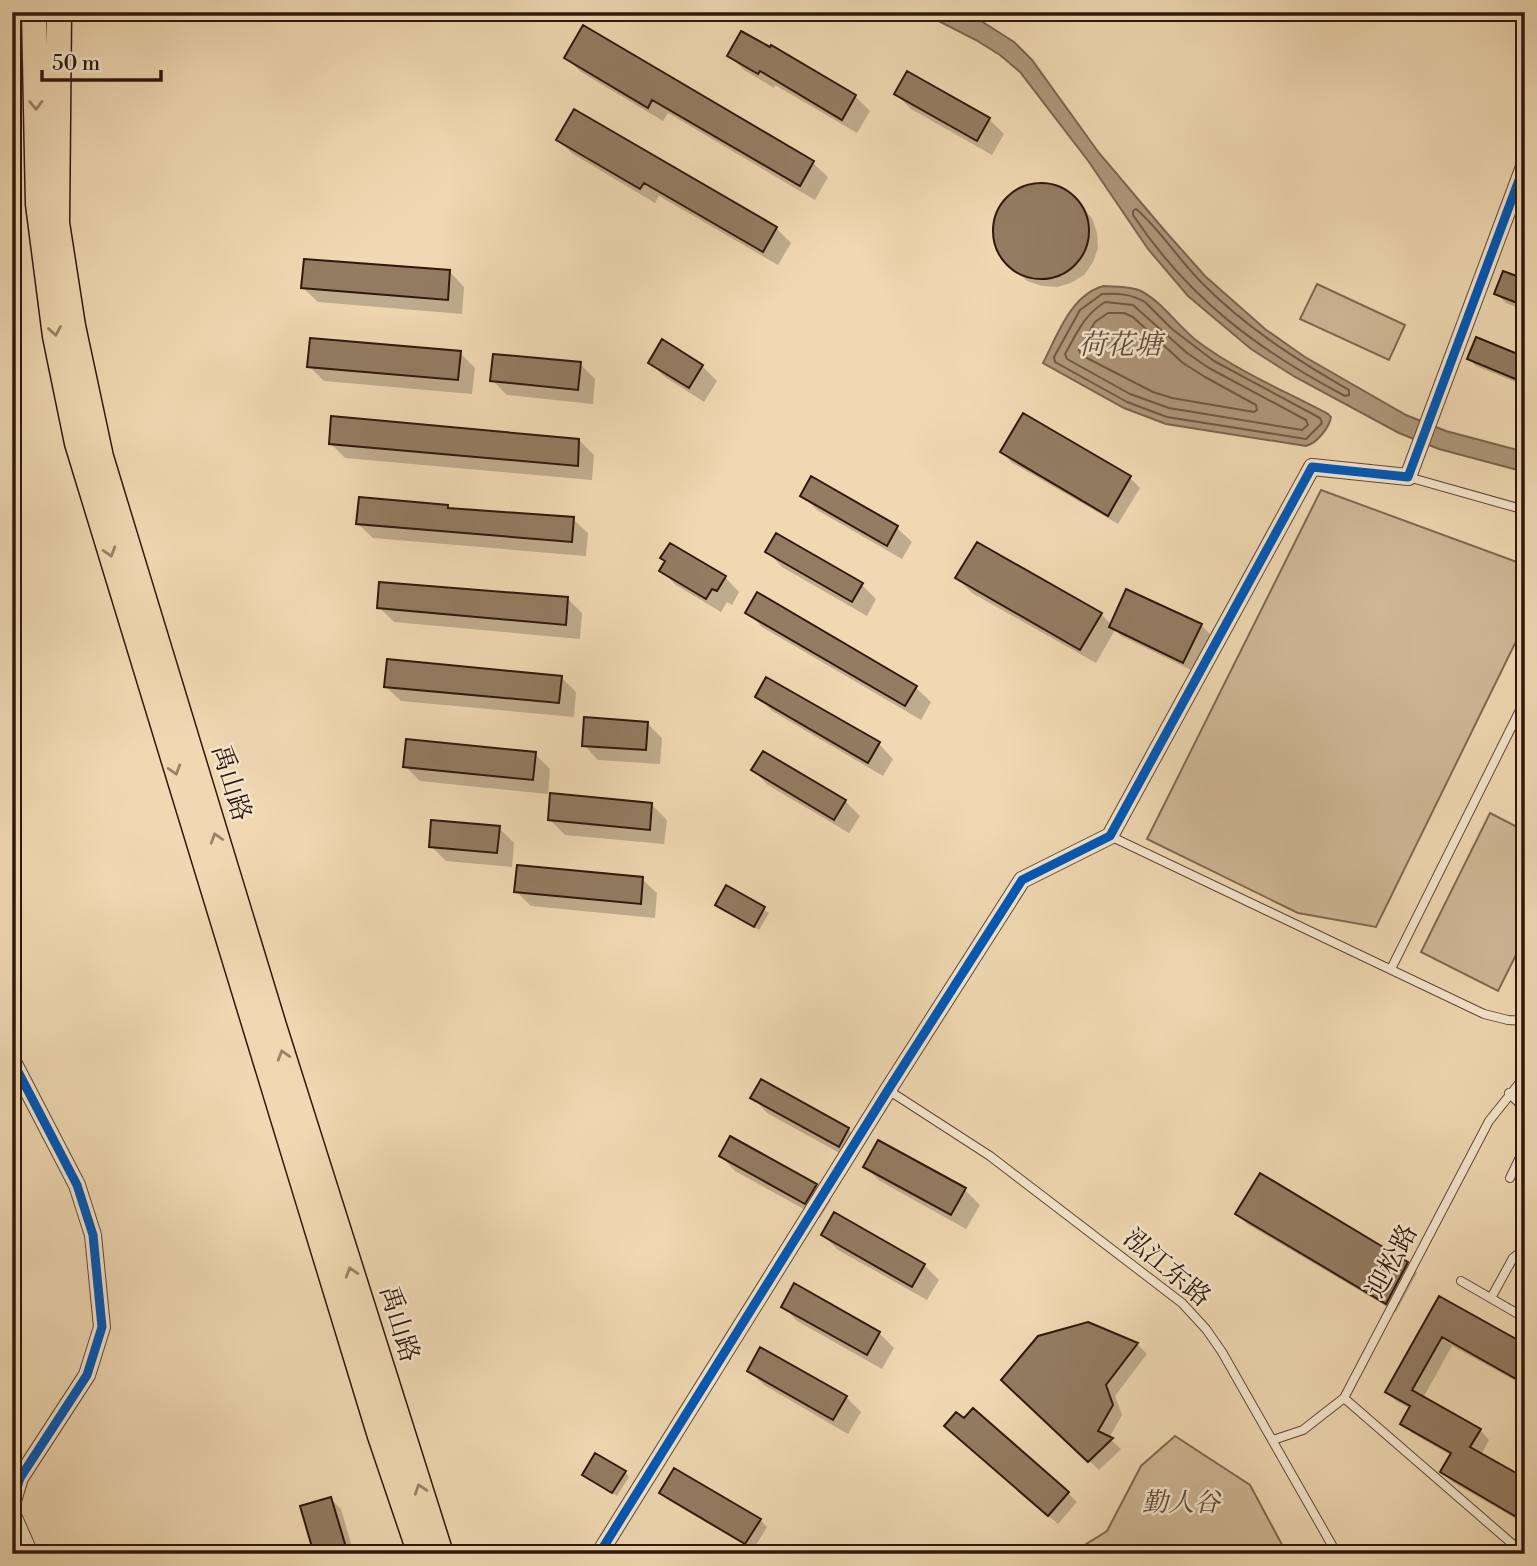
<svg xmlns="http://www.w3.org/2000/svg" width="1537" height="1566" viewBox="0 0 1537 1566" font-family="'Libre Bodoni','Noto Serif SC',serif">
<style>
.green{fill:#cfb796;stroke:#806851;stroke-width:2}
.water{fill:#ae977a;stroke:#7c644e;stroke-width:2}
.shadow{fill:#0003}
.lines{fill:none;stroke-linecap:round;stroke-linejoin:round}
.shore{stroke:#6f5843;stroke-width:2}
.building{fill:#937c62;stroke:#30180c;stroke-width:2}
.lane-casing{stroke:#604836;stroke-width:10}
.street-casing{stroke:#604836;stroke-width:18}
.primary-casing{stroke:#30180c;stroke-width:27}
.lane{stroke:#f5e6cd;stroke-width:8}
.street{stroke:#f5e6cd;stroke-width:16}
.primary{stroke:#efd8b2;stroke-width:24}
.cycleway-casing{stroke:#f5e6cd;stroke-width:13}
.cycleway{stroke:#0057b8;stroke-width:9}
.oneway{stroke:#998267}
.labels{text-anchor:middle;dominant-baseline:central;stroke-width:5;stroke-linejoin:round;paint-order:stroke}
.street-label{font-size:26px;fill:#30180c;stroke:#f5e6cd}
.park-label{font-size:26px;font-style:italic;fill:#604835;stroke:#f5e6cd}
.water-label{font-size:28px;font-style:italic;fill:#624b38;stroke:#f5e6cd}
</style>
<rect width="100%" height="100%" fill="#efd8b2"/>
<filter id="stains"><feTurbulence type="fractalNoise" baseFrequency=".00286" numOctaves="4"/><feColorMatrix values="0 0 0 0 .2 0 0 0 0 .09 0 0 0 0 .02 0 0 0 .5 -.17"/></filter>
<radialGradient id="worn" r=".72"><stop offset=".6" stop-color="#630" stop-opacity="0"/><stop offset="1" stop-color="#630" stop-opacity=".3"/></radialGradient>
<path class="green" d="M1317,284l88,41 -16,35 -89,-41z
M1321,490l204,75v58l-149,304 -78,-14 -151,-74z
M1490,813l35,18v106l-27,54 -77,-39z
M1175,1436l75,49 37,69h-217l37,-23 34,-65z"/>
<path class="water" d="M921,12h46l47,30 18,18 67,93 66,78 40,45 60,53 40,28 101,58 40,16 79,21v20l-86,-23 -40,-16 -104,-56 -44,-28 -63,-53 -40,-47 -59,-87 -69,-90 -20,-17 -24,-15z
M1104,286c12,1 26,0 37,5 21,11 37,35 56,50 40,30 88,50 131,73l3,3c-2,11 -14,26 -25,29l-140,-22 -42,-16 -81,-45c14,-27 28,-69 61,-77z"/>
<path class="shadow" d="M584,27l229,136 15,14 -13,23 -147,-87 -5,8 -82,-49 -15,-14z
M729,55l126,41 15,15 -13,22 -82,-48 -1,3 -30,-18z
M896,94l93,25 15,15 -12,21 -81,-46z
M558,140l218,88 15,15 -13,22 -119,-69 -4,7 -82,-49z
M1043,184l15,4 13,8 21,22 5,15 1,15 -5,14 -9,13 -13,8 -14,4 -15,-1 -15,-5 -11,-11 -11,-10 -7,-13 -4,-15 3,-15 6,-14 11,-10 14,-7z
M450,272l14,15 -2,27 -144,-12 -15,-14z
M1525,281v30l-19,-8 -10,-10z
M663,342l39,24 15,15 -13,21 -39,-25 -15,-14z
M460,353l15,15 -3,26 -148,-13 -15,-15z
M1469,359h56v27l-49,-20z
M580,364l15,15 -2,25 -86,-9 -15,-15z
M579,440l15,15 -2,25 -247,-22 -15,-15z
M1002,452l128,26 10,10 -22,36 -107,-62z
M802,495l95,33 15,14 -10,17 -85,-49z
M448,507l2,3 123,9 15,14 -2,23 -213,-18 -15,-14z
M977,545l124,69 11,11h89l10,10 -18,36 -72,-35 -6,-6 -19,33 -124,-70 -15,-15z
M768,552l93,32 15,15 -9,17 -85,-49z
M661,571l64,6 14,15 -7,13 -5,-3 -6,10 -45,-27z
M567,598l15,15 -2,26 -186,-17 -15,-15z
M748,612l168,76 15,14 -10,18 -159,-93z
M561,677l15,15 -2,25 -173,-16 -15,-14z
M757,696l122,48 14,15 -10,17 -111,-65z
M647,723l15,15 -2,26 -62,-4 -14,-15z
M535,754l15,15 -2,25 -128,-13 -15,-15z
M753,770l92,31 15,15 -11,17 -81,-48z
M652,805l15,15 -3,24 -99,-9 -15,-15z
M499,828l15,15 -2,24 -66,-6 -15,-15z
M642,879l15,14 -2,25 -124,-12 -15,-15z
M727,887l42,26 -10,17 -38,-21z
M753,1098l95,31 15,15 -9,17 -87,-48z
M721,1156l95,30 15,14 -11,18 -85,-47z
M865,1167l100,23 15,15 -14,24 -86,-48z
M1237,1214l170,49 10,10 -21,39 -149,-88z
M823,1235l101,30 15,15 -12,20 -89,-50z
M1439,1298l86,48v40l-73,-40 -29,52 57,32 9,10 -8,15 44,25v44l-73,-42 -10,-10 10,-16 -40,-23 -10,-9 9,-15 -15,-8 -9,-10z
M783,1306l96,27 15,15 -12,21 -85,-48z
M1137,1344l10,10 -32,42 7,19 -13,23 12,11 -22,21 -86,-80z
M749,1371l97,26 15,15 -13,22 -84,-49z
M956,1435l112,58 9,9 -19,22z
M625,1472l4,5 -12,19 -33,-21z
M661,1493l99,27 7,7 -14,23 -85,-50z
M331,1499l10,10 13,45h-38z
M1395,1545l17,9h-22z"/>
<g class="lines">
<path class="shore" d="M1136,209c22,18 44,52 65,73 43,44 94,77 148,108v5l-4,1c-87,-46 -157,-98 -212,-181v-4z
M1102,294c16,-1 29,0 43,8l27,27 42,32 106,57 2,5 -16,16 -139,-22 -40,-15 -72,-40 -1,-5 26,-47z
M1105,302l28,3 54,48 22,15 97,52 2,5 -6,5 -133,-22 -39,-14 -63,-35 -2,-5c12,-21 19,-39 40,-52z
M1108,313h16l9,4 50,46 22,14 51,28 1,5 -3,2 -82,-14 -19,-6 -72,-37 -2,-5 16,-28z"/>
</g>
<path class="building" d="M583,25l231,136 -14,25 -148,-86 -4,8 -84,-50z
M741,31l29,16 1,-2 85,50 -14,25 -82,-49 -2,3 -31,-18z
M907,71l83,47 -13,23 -83,-47z
M574,109l203,118 -14,25 -119,-69 -4,6 -84,-49z
M993 231a48 48 0 1 1 96 0a48 48 0 1 1-96 0Z
M304,259l146,11 -2,30 -147,-12z
M1503,271l22,8v27l-31,-12z
M1476,337l49,20v26l-58,-24z
M310,338l151,13 -3,29 -151,-13z
M662,339l41,26 -14,23 -41,-25z
M493,354l88,8 -3,28 -88,-9z
M1023,413l108,63 -23,40 -108,-64z
M331,416l248,23 -1,27 -249,-22z
M811,476l87,50 -11,20 -87,-50z
M359,497l89,8v3l126,9 -2,25 -216,-18z
M776,533l87,50 -11,19 -87,-50z
M977,542l125,71 -22,37 -125,-72z
M670,543l56,33 -9,15 -5,-2 -6,10 -47,-28 6,-10 -5,-3z
M379,582l189,15 -2,28 -189,-17z
M1126,589l76,35 -19,39 -74,-36z
M757,592l160,94 -12,20 -160,-93z
M387,659l175,17 -3,27 -175,-16z
M766,677l114,65 -12,21 -113,-66z
M584,717l64,5 -2,28 -64,-4z
M406,739l130,13 -3,28 -130,-13z
M763,751l83,49 -12,20 -83,-50z
M550,793l102,10 -2,27 -102,-10z
M431,820l69,6 -3,27 -68,-6z
M517,865l126,12 -2,27 -127,-12z
M726,885l39,22 -11,20 -39,-22z
M761,1079l88,49 -10,19 -89,-49z
M730,1136l87,48 -12,20 -86,-48z
M878,1140l88,48 -15,27 -88,-48z
M1260,1173l148,89 -22,42 -151,-90z
M834,1212l91,52 -13,23 -91,-52z
M794,1283l86,49 -13,23 -86,-48z
M1439,1296l86,48v40l-83,-47 -30,53 69,39 -11,18 55,31v44l-85,-50 11,-19 -51,-29 10,-18 -25,-14z
M1088,1322l50,21 -32,42 7,20 -15,26 15,7 -25,24 -87,-82 37,-44z
M760,1347l87,49 -14,24 -86,-49z
M973,1408l96,84 -21,24 -104,-90 12,-14 8,6z
M595,1453l31,18 -14,22 -30,-18z
M674,1468l87,51 -16,25 -86,-51z
M331,1497l17,57h-34l-14,-48z"/>
<g class="lines">
<defs>
<path id="lane" d="M1408,477l117,33
M1110,836l374,178 24,6 17,1
M1391,969l134,-269
M888,1090l102,66 192,147 24,26 16,23 115,202
M1509,1093l16,16
M1510,1178l15,-31
M1461,1281l64,37
M1491,1298l22,-40 12,-9
M1344,1398l180,156
M1273,1440l30,-10 41,-32 145,-277 36,-45"/>
<path id="street" d="M12,1060l65,125 16,50 9,92 -15,48 -67,103 -8,26
M12,1513l18,41
M599,1554l289,-464 134,-210 88,-44 202,-369 96,10 117,-313"/>
<path id="primary" d="M34,12l4,192 17,132 22,107 303,993 40,118
M59,12l-2,211 16,103 28,131 173,569 167,528"/>
</defs>
<use href="#lane" class="lane-casing"/>
<use href="#street" class="street-casing"/>
<use href="#primary" class="primary-casing"/>
<use href="#lane" class="lane"/>
<use href="#street" class="street"/>
<use href="#primary" class="primary"/>
<defs>
<path id="cycleway" d="M12,1060l65,125 16,50 9,92 -15,48 -67,103 -8,26
M599,1554l289,-464 134,-210 88,-44 202,-369 96,10 117,-313"/>
</defs>
<use href="#cycleway" class="cycleway-casing"/>
<use href="#cycleway" class="cycleway"/>
</g>
<defs><path id="oneway-chevron" d="M-2-3.5L2.5 0L-2 3.5" fill="none" stroke-width="1.6" stroke-linecap="round" stroke-linejoin="round" transform="scale(1.75)"/></defs>
<g class="oneway">
<use href="#oneway-chevron" transform="translate(36 105) rotate(89)"/>
<use href="#oneway-chevron" transform="translate(55 331) rotate(81)"/>
<use href="#oneway-chevron" transform="translate(110 552) rotate(73)"/>
<use href="#oneway-chevron" transform="translate(175 770) rotate(73)"/>
<use href="#oneway-chevron" transform="translate(216 838) rotate(-107)"/>
<use href="#oneway-chevron" transform="translate(283 1055) rotate(-107)"/>
<use href="#oneway-chevron" transform="translate(351 1272) rotate(-107)"/>
<use href="#oneway-chevron" transform="translate(420 1489) rotate(-108)"/>
</g>
<g class="labels">
<g class="street-label">
<text transform="translate(231 783) rotate(73)">禹山路</text>
<text transform="translate(1392 1261) rotate(-62)">迎松路</text>
<text transform="translate(1167 1268) rotate(40)">泓江东路</text>
<text transform="translate(399 1324) rotate(73)">禹山路</text>
</g>
<g class="park-label">
<text x="1181" y="1503">勤人谷</text>
</g>
<g class="water-label">
<text x="1120" y="345">荷花塘</text>
</g>
</g>
<rect width="1537" height="1566" fill="none" stroke="#efd8b2" stroke-width="42"/>
<rect x="14" y="14" width="1509" height="1538" fill="none" stroke="#30180c" stroke-width="3.5"/>
<rect x="21" y="21" width="1495" height="1524" fill="none" stroke="#30180c" stroke-width="2"/>
<path d="M42 70v10h119v-10" fill="none" stroke="#30180c" stroke-width="3.5"/>
<text x="52" y="70" font-size="21" fill="#30180c" stroke="#f5e6cd" stroke-width="5" paint-order="stroke">50 m</text>
<rect width="100%" height="100%" filter="url(#stains)"/>
<rect width="100%" height="100%" fill="url(#worn)"/>
</svg>
